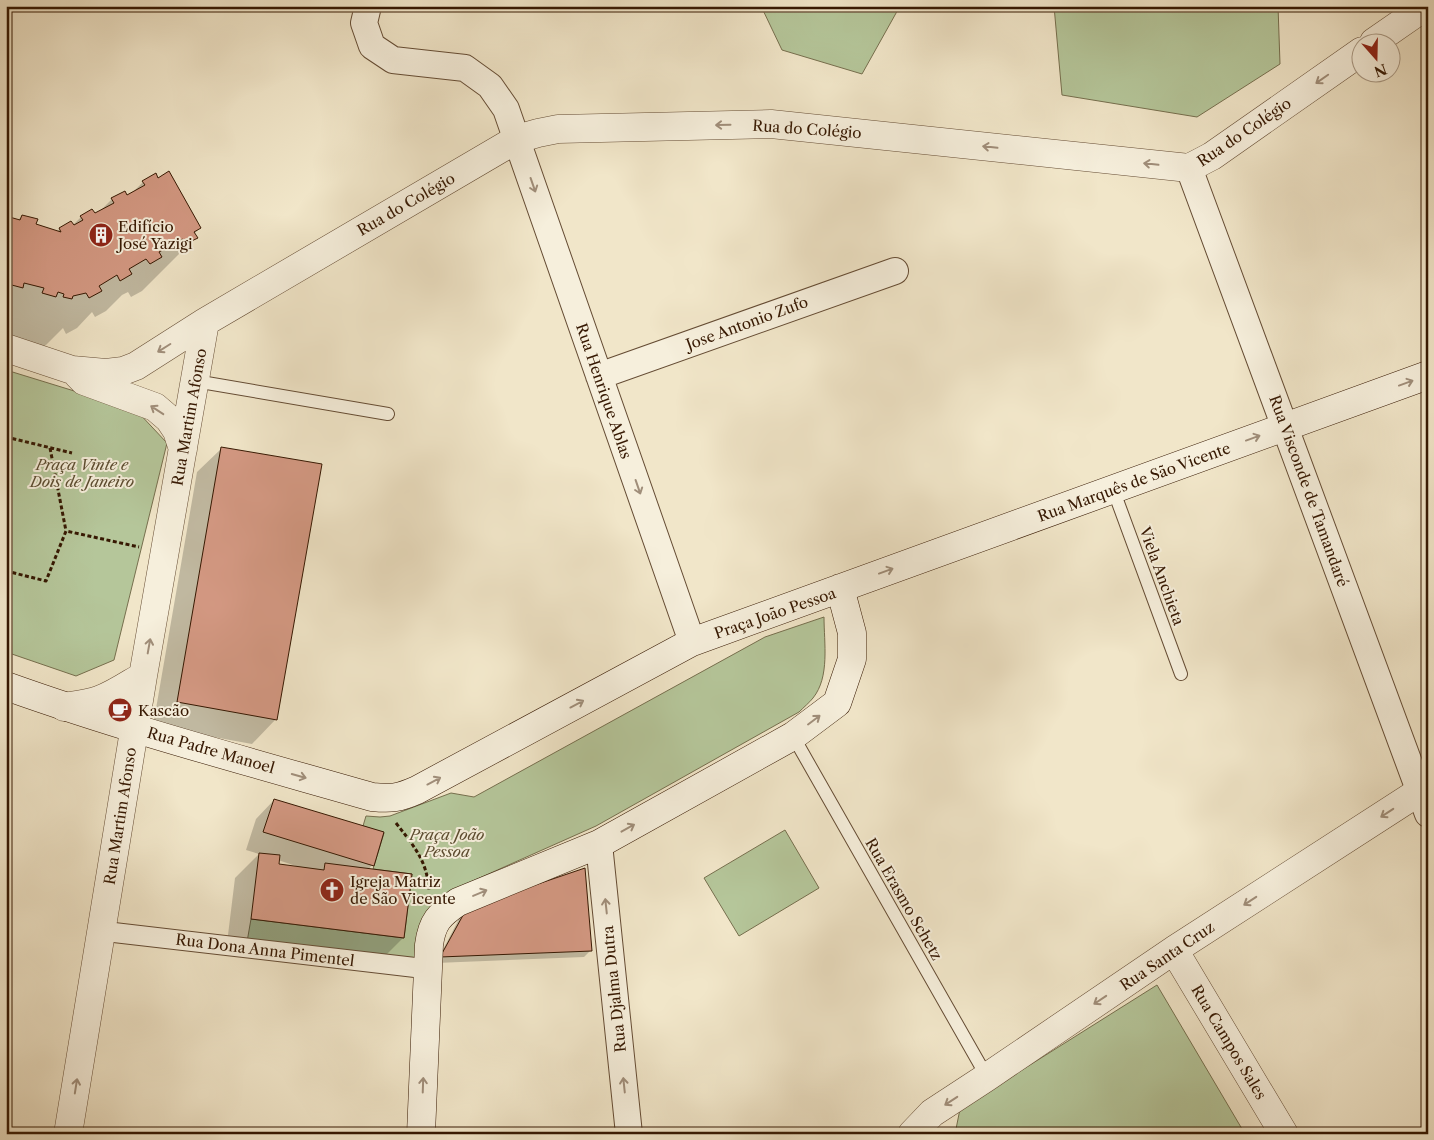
<svg xmlns="http://www.w3.org/2000/svg" width="1434" height="1140" viewBox="0 0 1434 1140" font-family="'Libre Caslon Text',serif">
<style>
.green{fill:#b5c69a;stroke:#766f4e}
.shadow{fill:#0003;fill-rule:evenodd}
.building{fill:#d39882;stroke:#361802}
.lines{fill:none;stroke-linecap:round;stroke-linejoin:round}
.service-casing{stroke:#654c34;stroke-width:14}
.pedestrian-casing{stroke:#654c34;stroke-width:21}
.minor-casing{stroke:#654c34;stroke-width:28}
.tertiary-casing{stroke:#654c34;stroke-width:29}
.secondary-casing{stroke:#361802;stroke-width:29}
.path{stroke:#361802;stroke-width:3;stroke-dasharray:4 2.5;stroke-linecap:butt}
.service{stroke:#f6efdc;stroke-width:12}
.pedestrian{stroke:#f6efdc;stroke-width:19}
.minor{stroke:#f6efdc;stroke-width:26}
.tertiary{stroke:#f6efdc;stroke-width:28}
.secondary{stroke:#f6efdc;stroke-width:28}
.oneway{stroke:#a08e7a}
.labels{text-anchor:middle;dominant-baseline:central;stroke-width:4;stroke-linejoin:round;paint-order:stroke}
.street-label{font-size:15px;fill:#361802;stroke:#f6efdc}
.poi-label{font-size:15px;fill:#361802;stroke:#f6efdc;text-anchor:start}
.park-label{font-size:15px;font-style:italic;fill:#5c4c30;stroke:#f6efdc}
</style>
<rect width="100%" height="100%" fill="#f1e6c9"/>
<filter id="stains"><feTurbulence type="fractalNoise" baseFrequency=".004" numOctaves="4"/><feColorMatrix values="0 0 0 0 .2 0 0 0 0 .09 0 0 0 0 .02 0 0 0 .5 -.17"/></filter>
<radialGradient id="worn" r=".72"><stop offset=".6" stop-color="#630" stop-opacity="0"/><stop offset="1" stop-color="#630" stop-opacity=".3"/></radialGradient>
<path class="green" d="M761,6h139l-38,68 -80,-24z
M1054,6h224l2,58 -83,53 -135,-22z
M6,370l130,40 31,33 -53,217 -38,16 -70,-24z
M824,617c0,26 6,60 -11,81 -4,5 -9,9 -14,14l-203,114 -139,62 -40,72 -170,-18 4,-23 153,19 8,-64 -39,-5 11,-36 -21,-7 3,-10 14,1 10,-1 61,-23 23,4 291,-160z
M785,830l34,58 -80,48 -35,-58z
M1157,985l88,149h-290l5,-25z"/>
<path class="shadow" d="M143,182l57,46 -6,6 2,3 -54,54 -11,6 -3,-5 -6,3 -16,16 -11,6 -3,-5 -15,16 -11,6 -3,-6 -17,17 -11,6 -29,-5v-128l11,3 5,-5 13,9 21,7 4,-3 12,-3 9,-9 14,-2 4,-3 13,-13 17,-3z
M222,448l54,271 -24,25 -99,-18 44,-254z
M274,800l98,65 -4,5 35,68 -24,24 -152,-19 8,-65 24,-24 -13,-4 10,-31zM278,860l21,7 -22,-2z
M467,909l123,42 -6,6 -148,6 25,-48z"/>
<path class="building" d="M169,171l32,57 -7,4 4,6 -13,6 -2,-5 -24,13 3,5 -12,7 -4,-5 -17,10 3,5 -12,7 -3,-6 -18,11 3,5 -13,7 -3,-5 -13,3 -1,3 -9,-2 1,-3 -6,-2 -2,5 -14,-4 2,-5 -20,-5 -1,5 -15,-4 1,-5 -3,-1v-62l14,4 2,-5 16,4 -2,5 25,8 -2,-4 12,-7 3,4 9,-5 -3,-4 12,-7 3,4 19,-10 -3,-5 14,-7 2,4 18,-10 -3,-4 14,-8 2,5z
M221,447l101,17 -45,256 -100,-18z
M274,799l110,33 -10,34 -111,-34z
M259,853l21,2 -1,9 45,6 1,-7 87,11 -8,64 -153,-19z
M585,868l7,83 -152,6 27,-49z"/>
<g class="lines">
<defs>
<path id="service" d="M195,381l193,33
M1113,489l68,185
M793,736l194,341"/>
<path id="pedestrian" d="M101,931l327,38"/>
<path id="minor" d="M368,6l-4,17 8,23 21,14 72,8 25,18 16,23 186,533
M1189,168l239,646
M599,376l296,-105
M599,844l30,290"/>
<path id="tertiary" d="M1374,42l52,-36
M6,348l66,22 34,3 17,-2 13,-5 69,-44 312,-183 21,-6 20,-4 213,-5 418,44 23,-12 150,-105
M78,375l6,6 71,26 14,12 8,12 6,18
M64,707c12,-2 24,-3 35,-7 16,-6 30,-16 44,-24
M1174,950l110,184
M68,1134l75,-458 62,-354
M912,1134l20,-21 55,-36 187,-127 254,-164"/>
<path id="secondary" d="M6,686c120,43 244,76 366,111 19,2 27,1 45,-7l275,-148 736,-267
M421,1134l8,-189c3,-23 10,-30 29,-43l141,-58 194,-108 44,-33 15,-44v-26l-12,-45"/>
</defs>
<use href="#service" class="service-casing"/>
<use href="#pedestrian" class="pedestrian-casing"/>
<use href="#minor" class="minor-casing"/>
<use href="#tertiary" class="tertiary-casing"/>
<use href="#secondary" class="secondary-casing"/>
<path class="path" d="M6,437l66,16
M50,448l16,83
M6,571l40,10 20,-50 73,16
M396,823c17,22 31,37 33,67"/>
<use href="#service" class="service"/>
<use href="#pedestrian" class="pedestrian"/>
<use href="#minor" class="minor"/>
<use href="#tertiary" class="tertiary"/>
<use href="#secondary" class="secondary"/>
</g>
<defs><path id="oneway-shaft" d="M-6 0H5M1.5-3L5.5 0L1.5 3" fill="none" stroke-width="1.6" stroke-linecap="round" stroke-linejoin="round" transform="scale(1.25)"/></defs>
<g class="oneway">
<use href="#oneway-shaft" transform="translate(1322 79) rotate(145)"/>
<use href="#oneway-shaft" transform="translate(723 125) rotate(179)"/>
<use href="#oneway-shaft" transform="translate(990 147) rotate(-174)"/>
<use href="#oneway-shaft" transform="translate(1151 164) rotate(-174)"/>
<use href="#oneway-shaft" transform="translate(533 185) rotate(71)"/>
<use href="#oneway-shaft" transform="translate(164 348) rotate(148)"/>
<use href="#oneway-shaft" transform="translate(1406 383) rotate(-20)"/>
<use href="#oneway-shaft" transform="translate(157 410) rotate(-147)"/>
<use href="#oneway-shaft" transform="translate(1253 438) rotate(-20)"/>
<use href="#oneway-shaft" transform="translate(638 487) rotate(71)"/>
<use href="#oneway-shaft" transform="translate(886 571) rotate(-20)"/>
<use href="#oneway-shaft" transform="translate(149 646) rotate(-80)"/>
<use href="#oneway-shaft" transform="translate(577 704) rotate(-28)"/>
<use href="#oneway-shaft" transform="translate(814 720) rotate(-37)"/>
<use href="#oneway-shaft" transform="translate(299 776) rotate(16)"/>
<use href="#oneway-shaft" transform="translate(434 781) rotate(-28)"/>
<use href="#oneway-shaft" transform="translate(1387 813) rotate(147)"/>
<use href="#oneway-shaft" transform="translate(628 828) rotate(-29)"/>
<use href="#oneway-shaft" transform="translate(480 893) rotate(-23)"/>
<use href="#oneway-shaft" transform="translate(1250 901) rotate(147)"/>
<use href="#oneway-shaft" transform="translate(606 906) rotate(-96)"/>
<use href="#oneway-shaft" transform="translate(1100 1000) rotate(146)"/>
<use href="#oneway-shaft" transform="translate(423 1085) rotate(-88)"/>
<use href="#oneway-shaft" transform="translate(624 1085) rotate(-96)"/>
<use href="#oneway-shaft" transform="translate(76 1086) rotate(-81)"/>
<use href="#oneway-shaft" transform="translate(951 1101) rotate(147)"/>
</g>
<defs>
<symbol id="building-disc" viewBox="-11 -11 22 22"><circle r="9.5" fill="#8f2418" stroke="#f6efdc"/><path d="M-4-6H4V6H1V3H-1V6H-4ZM-2.5-4.3h1.7v1.8h-1.7ZM.8-4.3h1.7v1.8H.8ZM-2.5-1h1.7V.8h-1.7ZM.8-1h1.7V.8H.8Z" fill="#fff"/></symbol>
<symbol id="cafe-disc" viewBox="-11 -11 22 22"><circle r="9.5" fill="#8f2418" stroke="#f6efdc"/><path d="M-5.5-4.5H6V0H3Q3 3.5 0 3.5H-2.5Q-5.5 3.5-5.5 0ZM3-3.2v2h1.7v-2ZM-6 4.5H4V6H-6Z" fill="#fff"/></symbol>
<symbol id="church-disc" viewBox="-11 -11 22 22"><circle r="9.5" fill="#8f2418" stroke="#f6efdc"/><path d="M-1.2-6h2.4v3.5h3.3v2.4h-3.3V6h-2.4V-.1h-3.3v-2.4h3.3Z" fill="#fff"/></symbol>
</defs>
<g fill-rule="evenodd">
<use href="#building-disc" x="87" y="221" width="28" height="28"/>
<use href="#cafe-disc" x="106" y="696" width="28" height="28"/>
<use href="#church-disc" x="318" y="876" width="28" height="28"/>
</g>
<g class="labels">
<g class="street-label">
<text transform="translate(807 129) rotate(4)">Rua do Colégio</text>
<text transform="translate(1244 132) rotate(-34)">Rua do Colégio</text>
<text transform="translate(406 204) rotate(-30)">Rua do Colégio</text>
<text transform="translate(747 323) rotate(-20)">Jose Antonio Zufo</text>
<text transform="translate(604 391) rotate(71)">Rua Henrique Ablas</text>
<text transform="translate(189 417) rotate(-80)">Rua Martim Afonso</text>
<text transform="translate(1134 482) rotate(-20)">Rua Marquês de São Vicente</text>
<text transform="translate(1309 491) rotate(70)">Rua Visconde de Tamandaré</text>
<text transform="translate(1162 576) rotate(70)">Viela Anchieta</text>
<text transform="translate(775 613) rotate(-19)">Praça João Pessoa</text>
<text transform="translate(211 750) rotate(16)">Rua Padre Manoel</text>
<text transform="translate(120 816) rotate(-81)">Rua Martim Afonso</text>
<text transform="translate(904 899) rotate(60)">Rua Erasmo Schetz</text>
<text transform="translate(265 950) rotate(7)">Rua Dona Anna Pimentel</text>
<text transform="translate(1167 956) rotate(-34)">Rua Santa Cruz</text>
<text transform="translate(614 989) rotate(-96)">Rua Djalma Dutra</text>
<text transform="translate(1229 1042) rotate(59)">Rua Campos Sales</text>
</g>
<g class="poi-label">
<text x="118" y="226">Edifício<tspan x="118" dy="17">José Yazigi</tspan></text>
<text x="138" y="710">Kascão</text>
<text x="350" y="881">Igreja Matriz<tspan x="350" dy="17">de São Vicente</tspan></text>
</g>
<g class="park-label">
<text x="82" y="464">Praça Vinte e<tspan x="82" dy="17">Dois de Janeiro</tspan></text>
<text x="447" y="834">Praça João<tspan x="447" dy="17">Pessoa</tspan></text>
</g>
</g>
<rect width="1434" height="1140" fill="none" stroke="#f1e6c9" stroke-width="25"/>
<rect x="8" y="8" width="1419" height="1125" fill="none" stroke="#361802" stroke-width="2.5"/>
<rect x="12" y="12" width="1409" height="1115" fill="none" stroke="#361802"/>
<g transform="translate(1376 58) rotate(160)"><circle r="24" fill="#f6efdc" stroke="#a99985"/>
<path d="M0-4L9 19L0 12L-9 19Z" fill="#8f2418"/>
<text y="-8" font-size="14" font-weight="bold" text-anchor="middle" fill="#361802">N</text>
</g>
<rect width="100%" height="100%" filter="url(#stains)"/>
<rect width="100%" height="100%" fill="url(#worn)"/>
</svg>
